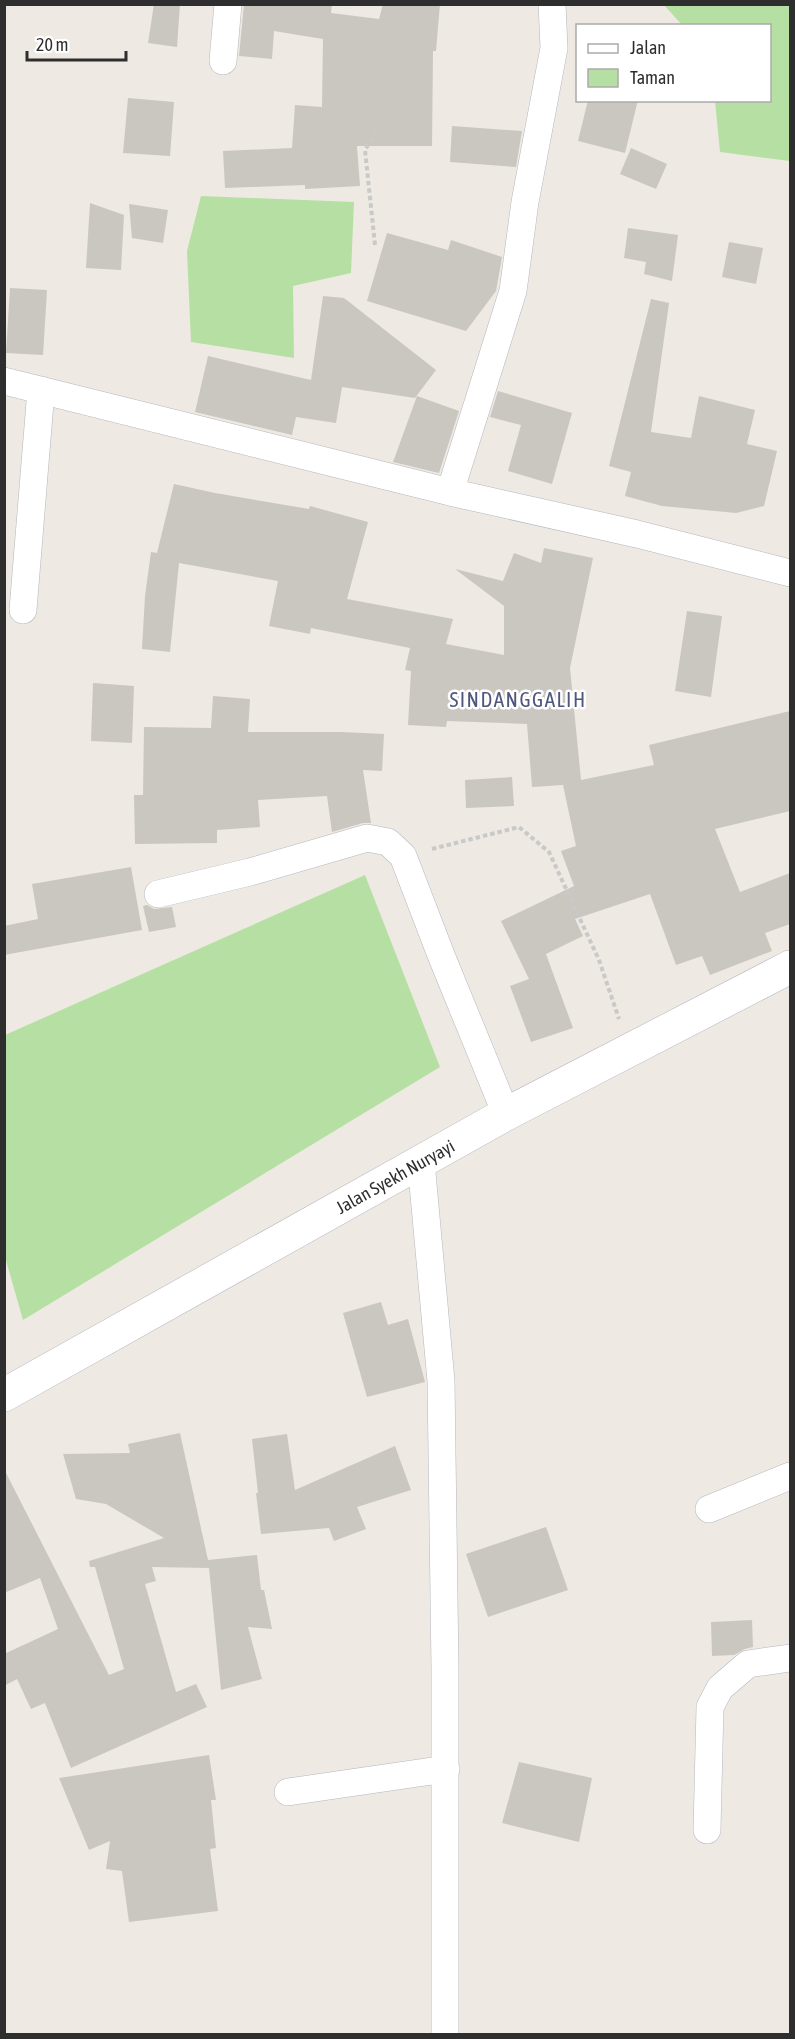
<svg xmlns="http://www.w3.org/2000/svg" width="795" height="2039" viewBox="0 0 795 2039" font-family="'Asap Condensed',sans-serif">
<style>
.green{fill:#b6e0a3}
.building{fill:#cac7c0}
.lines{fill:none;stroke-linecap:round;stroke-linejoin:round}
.street-casing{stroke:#b5b7c0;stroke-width:28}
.secondary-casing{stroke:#b5b7c0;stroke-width:34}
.path{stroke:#c9c9c9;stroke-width:4;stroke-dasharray:4.5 3;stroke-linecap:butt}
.street{stroke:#fff;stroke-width:27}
.secondary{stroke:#fff;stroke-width:33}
.labels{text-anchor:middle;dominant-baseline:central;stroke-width:5;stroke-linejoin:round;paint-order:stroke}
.street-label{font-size:18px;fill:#2e2e2e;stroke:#fff}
.quarter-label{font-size:21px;letter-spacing:1.5px;fill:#50577c;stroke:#fff}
</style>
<rect width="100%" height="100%" fill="#eee9e2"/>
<path class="green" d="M664,5h126v156l-70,-9 -5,-51 55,-1v-74l-88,-1z
M201,196l153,6 -3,71 -58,13 1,72 -103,-16 -4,-91z
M365,875l75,192 -417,253 -18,-63v-222z"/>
<path class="building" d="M154,4h26l-3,43 -29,-4z
M244,4h88l-1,9 48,6 4,-15h57l-4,47h-3l-1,95h-75l3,40 -55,3v-4l-80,3 -2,-37 69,-3 3,-43 27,2 1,-68 -49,-8 -2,28 -33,-3z
M128,98l46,4 -4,54 -47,-3z
M588,100h50l-13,53 -47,-12z
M452,126l70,5 -6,36 -66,-5z
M631,148l36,16 -11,25 -36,-15z
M90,203l34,12 -3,55 -35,-2z
M129,204l39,6 -5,33 -31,-5z
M628,228l50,7 -6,46 -28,-7 2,-12 -22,-4z
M387,233l61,17 3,-10 51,17 -6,34 -30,40 -99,-30z
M729,242l34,6 -7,36 -34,-7z
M10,288l37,2 -4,65 -37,-2z
M323,296l21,2 92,72 -21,28 -73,-11 -6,36 -40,-6 -4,18 -97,-23 13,-56 103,24z
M651,299l18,4 -18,129 40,6 8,-42 56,14 -8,34 30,7 -13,55 -28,7 -74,-7 -37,-10 6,-24 -22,-6z
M498,391l74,22 -20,71 -44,-13 13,-46 -31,-8z
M417,396l42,15 -20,62 -46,-11z
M174,484l41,9 94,16 1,-3 58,16 -21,77 106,20 -7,25 58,11v-49l-49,-37 48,12 11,-28 27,10 3,-15 49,10 -23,110 11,112 73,-15 -5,-20 141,-34v100l-75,18 25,63 50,-19v51l-25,9 7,18 -62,24 -8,-19 -26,9 -26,-71 -75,25 8,17 -37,18 27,74 -42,14 -21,-56 19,-7 -28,-58 73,-35 -13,-35 15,-5 -13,-61 -31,2 -5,-63 -80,-3 -1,6 -38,-2 3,-54 -6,-1 5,-22 -99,-20 -1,6 -41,-8 9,-45 -99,-18 -9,89 -28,-3 3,-53 6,-44 6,1z
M687,611l35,5 -11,81 -36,-6z
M93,683l41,3 -2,57 -41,-2z
M213,696l37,3 -2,33h93l43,2 -2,37 -19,-1 8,53h-8l-31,9 -5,-36 -69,4 2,27 -43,3v13l-82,1 -1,-49h9l1,-68 67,1z
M512,777l2,29 -48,2 -1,-28z
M131,867l11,63 -138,25v-29l34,-7 -6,-35z
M147,905l7,4 18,-2 4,20 -27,5 -6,-26z
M381,1302l7,23 20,-6 17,63 -58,15 -24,-84z
M180,1433l28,127 49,-5 4,35h3l8,39 -24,-2 14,52 -41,11 -12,-122 -57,-1 4,14 -11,3 31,108 20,-8 11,23 -136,61 -26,-65 -14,6 -14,-30 -13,7v-32l54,-25 -18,-51 -36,15v-124l105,206 15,-6 -29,-102h2h-7l-1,-6 75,-23 -58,-34 -30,-5 -13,-45 67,-1 -2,-9z
M287,1434l8,56 100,-44 16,44 -54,17 9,22 -32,12 -5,-13 -68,6 -5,-41h2l-6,-54z
M546,1527l22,63 -80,27 -22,-63z
M752,1620l1,27 -8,2 -11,6 -22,1 -1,-34z
M209,1755l7,45h-5l5,48 -6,1 8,62 -89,11 -7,-51 -16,-2 4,-28 -21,9 -30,-72z
M519,1762l73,16 -13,64 -77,-19z"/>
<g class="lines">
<defs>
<path id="street" d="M223,61l5,-57
M4,381l446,111 187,42 153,39
M450,492l63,-201 12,-89 29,-154 -2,-44
M23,610l18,-220
M158,894l92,-22 117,-34 21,4 15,14 38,99 65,159
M421,1162l20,219 4,287v366
M709,1509l81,-33
M288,1792l158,-23
M707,1830l3,-123 10,-19 28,-24 42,-6"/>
<g id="secondary">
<path id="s1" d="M4,1395l502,-281 284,-147"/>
</g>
</defs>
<use href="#street" class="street-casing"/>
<use href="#secondary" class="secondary-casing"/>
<path class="path" d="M375,245l-10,-95 12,-20
M432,849l87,-22 30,25 50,108 20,59"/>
<use href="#street" class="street"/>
<use href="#secondary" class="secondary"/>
</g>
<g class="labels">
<g class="street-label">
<text stroke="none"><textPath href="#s1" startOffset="448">Jalan Syekh Nuryayi</textPath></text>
</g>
<g class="quarter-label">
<text x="518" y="699">SINDANGGALIH</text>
</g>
</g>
<rect width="795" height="2039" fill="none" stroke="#2e2e2e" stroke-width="12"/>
<rect x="576" y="24" width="195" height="78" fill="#ffffff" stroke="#ababab" stroke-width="1.5"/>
<rect x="588" y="44" width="30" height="9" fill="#ffffff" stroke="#ababab" stroke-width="1.5"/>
<text x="630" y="54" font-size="18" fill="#2e2e2e">Jalan</text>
<rect x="588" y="69" width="30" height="18" fill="#b6e0a3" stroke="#ababab" stroke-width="1.5"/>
<text x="630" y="84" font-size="18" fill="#2e2e2e">Taman</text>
<path d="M27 51v9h99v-9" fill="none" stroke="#2e2e2e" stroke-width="3"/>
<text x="36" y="51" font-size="18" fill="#2e2e2e" stroke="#ffffff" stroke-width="4.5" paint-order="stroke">20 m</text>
</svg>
